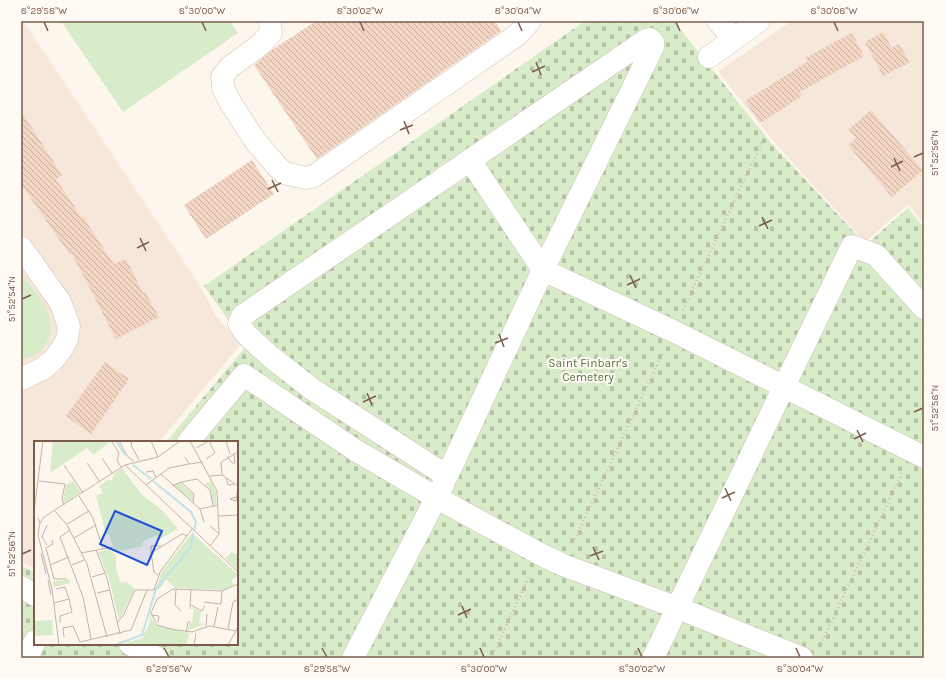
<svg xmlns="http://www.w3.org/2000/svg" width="945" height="679" viewBox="0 0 945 679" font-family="Karla,sans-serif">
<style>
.residential{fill:#f5e8da}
.grass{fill:#d8ecc9}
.cemetery{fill:url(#cemetery-stones)}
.building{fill:url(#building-back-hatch)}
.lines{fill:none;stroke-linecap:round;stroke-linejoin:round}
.minor-casing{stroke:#d1beb0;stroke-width:23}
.path{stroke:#d9b8a5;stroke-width:2.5;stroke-dasharray:1 3;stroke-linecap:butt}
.minor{stroke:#fff;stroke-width:22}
.ticks{fill:none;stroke:#7a5c4d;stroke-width:1.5}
.labels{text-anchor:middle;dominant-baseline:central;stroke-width:4;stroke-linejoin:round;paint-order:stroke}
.park-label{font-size:12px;fill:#537a41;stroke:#fffaf3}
.inset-river{fill:none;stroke:#bfe3e8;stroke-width:2}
.inset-road{fill:none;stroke:#c5b3a7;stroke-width:1}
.view{fill:#1d4ed8;fill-opacity:0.15;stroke:#1d4ed8;stroke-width:2}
.inset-edge{fill:none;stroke:#7a5c4d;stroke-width:2}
.neatline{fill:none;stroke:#7a5c4d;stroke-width:1.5}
.ticks-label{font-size:10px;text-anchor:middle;fill:#7a5c4d}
</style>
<defs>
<pattern id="cemetery-stones" width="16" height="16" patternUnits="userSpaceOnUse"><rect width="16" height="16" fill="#d8ecc9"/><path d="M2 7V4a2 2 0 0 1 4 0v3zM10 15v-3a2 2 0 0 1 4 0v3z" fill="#b4c2a5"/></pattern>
<pattern id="building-back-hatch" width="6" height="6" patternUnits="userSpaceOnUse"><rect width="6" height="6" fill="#f3d5c3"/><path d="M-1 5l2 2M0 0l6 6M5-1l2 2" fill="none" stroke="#cab0a1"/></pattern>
</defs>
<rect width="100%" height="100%" fill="#fdf6ec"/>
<path class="residential" d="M21,21h2l178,266 14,28 26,29 -82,98h-124v126l-14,-6z
M792,21h132v203l-16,-20 -43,38 -91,-100 -56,-71z"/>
<path class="grass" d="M61,21h169l8,12 -115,79z
M21,275c7,5 11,12 16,19 4,6 9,12 11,19 5,11 2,30 -8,38 -5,4 -13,7 -19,10z"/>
<path class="cemetery" d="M585,21h89l67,85 32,39 93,100 42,-37 16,20v430h-903v-92l14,6v72h202v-202h-71l82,-98 -19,-23 -25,-35z"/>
<path class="building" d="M316,21h179l6,10 -184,128 -63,-94 18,-15z
M883,32l9,16 7,-4 11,18 -27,14 -18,-34z
M852,33l12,23 -64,36 2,4 -42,27 -15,-22 62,-39 -2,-4z
M871,110l52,60 -31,27 -44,-52 8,-7 -8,-8z
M21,111l41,64 -6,4 26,39 1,-1 31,47 12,-5 17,34 2,-1 14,25 -43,22 -44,-85 -2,1 -49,-71z
M252,160l22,34 -68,45 -22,-34z
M105,362l24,17 -38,55 -25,-18z"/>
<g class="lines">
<defs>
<path id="minor" d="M270,21l1,12 -10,11 -31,23 -8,10 1,11 7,14 26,40 20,23 8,8 22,5 8,-2 203,-141 13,-14
M718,21l16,18
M650,39l3,3v5l-110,223 -96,206 -135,-87 -41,-32 -25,-23 -7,-10 3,-8 404,-276z
M709,57l50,-36
M470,160l73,110 130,61 251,126
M21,247l39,55 9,24 -2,13 -6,11 -7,9 -10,9 -23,11
M188,442l56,-67 111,75 82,48 103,56 23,11 115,43 124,50
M21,587l14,8
M130,644l27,14
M27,658l8,-17
M353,658l90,-173
M653,658l199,-412 24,9 48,53"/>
</defs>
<use href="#minor" class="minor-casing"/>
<path class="path" d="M683,310l79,-168
M573,543l90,-191
M821,644l81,-171
M491,658l39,-83"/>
<use href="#minor" class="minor"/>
</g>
<path class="ticks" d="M44,22l4,9M202,22l4,9M360,22l4,9M518,22l4,9M676,22l4,9M834,22l4,9M536,62l5,13M532,72l13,-6M404,121l5,13M400,130l13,-5M914,157l9,-4M894,158l6,13M891,167l12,-6M272,180l6,12M268,189l13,-6M762,217l6,12M759,226l13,-6M140,238l6,13M137,248l12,-6M630,275l6,13M627,285l13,-6M22,299l9,-4M499,334l5,13M495,343l13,-5M367,393l5,12M363,402l13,-6M914,412l9,-4M857,430l6,12M854,439l12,-6M725,488l6,13M722,498l13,-6M593,547l6,13M22,554l9,-4M590,556l13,-5M462,606l5,12M458,615l13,-6M164,648l5,9M322,648l5,9M480,648l4,9M638,648l4,9M796,648l4,9"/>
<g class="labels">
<g class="park-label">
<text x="588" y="363">Saint Finbarr's<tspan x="588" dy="14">Cemetery</tspan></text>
</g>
</g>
<g transform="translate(34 441)">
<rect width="204" height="204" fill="#fdf6ec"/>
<path d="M76,108l6,7v13l5,14 6,-1 8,7 -16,31 -10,-42 -11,-26zM34,136l2,6 -16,4 -1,-6 14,-1zM158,166l9,5 -2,11 6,1 -18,7 3,-8h2l2,-13zM117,167v10l5,7 34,8 -4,12h-66l22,-7 7,-13z" fill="#d8ecc9"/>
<path d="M18,179l1,15 -18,1 -1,-15z" fill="#d8ecc9"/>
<path d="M88,27l19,26 21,16 16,19 -18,10 -4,-4 -14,7 1,4 -28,6 -6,-18 -3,1 -10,-40 7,-2 -4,-7 8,-6h5l2,-6z" fill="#d8ecc9"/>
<path d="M19,0h57l-16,14 -7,-7 -37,25zM39,40l8,11 -16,11 -2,-3 3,-15zM177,40l5,11v13l-3,-1 -2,-14 -6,-6zM146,42l13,11 1,6 -3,1 -17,-16zM158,92l46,42 -7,6 3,4 -10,5 -49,-2 -9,-9 -6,10 -4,-1 5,-15zM198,111l6,3v15l-13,-12z" fill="#d8ecc9"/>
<path class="inset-river" d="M82,0l9,14M99,24l18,14M119,40l38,31 5,10 -2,8M81,204l27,-10 14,-46 35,-42 2,-14"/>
<path class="inset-road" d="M85,0l9,16 6,4M98,0l-1,4 8,15M117,0l7,16M156,0l27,50 2,43M192,0l4,13M78,1l7,11 -2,7 4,7M162,7l13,-7M193,15l5,7h3l-1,-10M151,16l4,7 14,-2M68,17l10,15M172,18l9,-6 -6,-12M53,22l13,19M30,24l19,28M91,24l113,107M112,31l7,-1 3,6M127,33l39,35 4,13M188,34l-1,-13 17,-10M176,35l12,-1 16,11M192,37l2,7 6,-1M5,40l26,3 -3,15 2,6M147,41l16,-3 13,11 3,16M112,44l23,-17 20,-4M138,45l9,-4 13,12 -1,9M45,55l14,22 10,31M202,56l-6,2 6,2 2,-14M166,68l18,-4M0,70l9,-70M21,70l12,14 20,39 20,73M185,75l19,-1M4,77l2,5 -2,12 14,54 7,56M6,82l4,-6 81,-52 33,-8 22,-16M33,83l22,-13M13,84l-5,12 5,8M36,89l-10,7 23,60 8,42M40,97l22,-13M18,99l1,4 -7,4 8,31h12M176,105l9,-12 -9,-8M62,109l11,28 13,56M7,112l5,21M47,112l32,-6M117,112v-7h11M16,124l19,-8M38,124l12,-5M124,134l-4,-3 -3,-19 31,-19 6,2M58,136l13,-4M14,139l3,15M142,148l-1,16 6,6M63,152l13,-3M170,161l17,2 1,-13M20,162l15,-4 -4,-12 -9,2M157,164l11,6 3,-5M156,168l1,-20M118,174l7,1 -1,6M84,181l6,-8 11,-24h19l6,-18 32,-43M26,182v-7l12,-4 -3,-13M172,185l1,-12M180,185l4,-19M194,188l5,-27 5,-3M202,190l-27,-5 -17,6 -21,-3 -14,-4 -6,-12 6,-14 16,-10 49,2 16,-7M152,191l2,-10h3M30,196l-1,-9 10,-2 7,16 51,-12 16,-40M160,204l2,-12M194,204l10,-18"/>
<path class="view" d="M81,70l47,20 -15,34 -47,-21z"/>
<rect width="204" height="204" class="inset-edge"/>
</g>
<rect width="945" height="679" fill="none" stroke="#fffaf3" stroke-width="44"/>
<rect x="22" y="22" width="901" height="635" class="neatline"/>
<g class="ticks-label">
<text x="44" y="14">8°29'58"W</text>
<text x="202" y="14">8°30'00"W</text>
<text x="360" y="14">8°30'02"W</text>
<text x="518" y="14">8°30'04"W</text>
<text x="676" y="14">8°30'06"W</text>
<text x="834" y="14">8°30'08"W</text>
<text transform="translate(934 153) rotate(-90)" y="4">51°52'56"N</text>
<text transform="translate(11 299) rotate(-90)" y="4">51°52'54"N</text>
<text transform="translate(934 408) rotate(-90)" y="4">51°52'58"N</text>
<text transform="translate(11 554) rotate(-90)" y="4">51°52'56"N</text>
<text x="169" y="672">8°29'56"W</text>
<text x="327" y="672">8°29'58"W</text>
<text x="484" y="672">8°30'00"W</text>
<text x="642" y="672">8°30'02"W</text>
<text x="800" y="672">8°30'04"W</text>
</g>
</svg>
